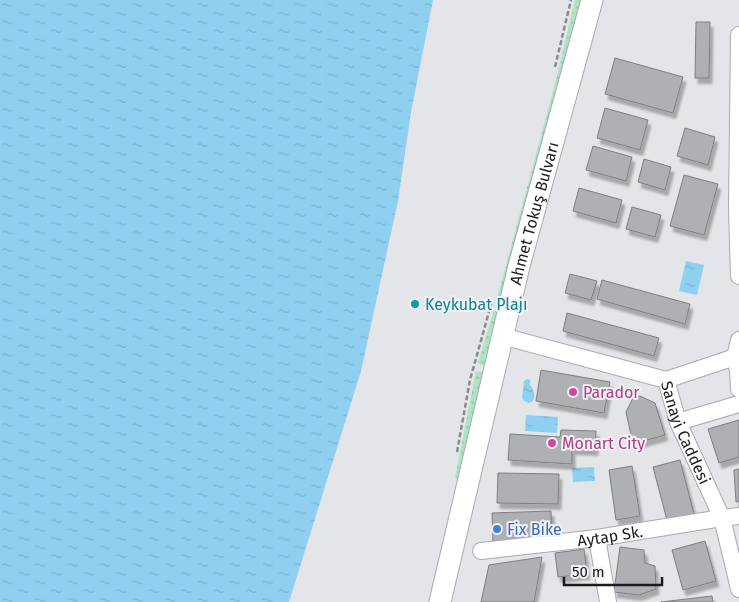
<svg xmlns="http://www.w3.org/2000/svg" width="739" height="602" viewBox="0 0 739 602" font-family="'Fira Sans',sans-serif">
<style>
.green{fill:url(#green-dots)}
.water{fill:url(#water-ripples)}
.building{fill:#afb0b4;stroke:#7d7e81;filter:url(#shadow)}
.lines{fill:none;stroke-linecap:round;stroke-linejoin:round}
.minor-casing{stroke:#a9aaae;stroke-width:18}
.major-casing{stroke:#a9aaae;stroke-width:23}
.path{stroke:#8a8b8e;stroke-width:2.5;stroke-dasharray:5 2.5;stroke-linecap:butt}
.minor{stroke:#fff;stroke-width:16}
.major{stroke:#fff;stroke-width:21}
.culture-dot{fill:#0f9aa8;stroke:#f1f2f6;stroke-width:2}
.hotel-dot{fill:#d1479c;stroke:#f1f2f6;stroke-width:2}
.shop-dot{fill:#3f7fe0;stroke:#f1f2f6;stroke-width:2}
.labels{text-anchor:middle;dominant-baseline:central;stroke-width:4;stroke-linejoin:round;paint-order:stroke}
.street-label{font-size:16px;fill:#1b1b1d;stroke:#f1f2f6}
.culture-label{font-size:16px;fill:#0d838f;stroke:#f1f2f6;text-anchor:start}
.hotel-label{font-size:16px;fill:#b23c85;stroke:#f1f2f6;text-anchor:start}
.shop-label{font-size:16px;fill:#366cbe;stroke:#f1f2f6;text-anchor:start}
</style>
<defs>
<pattern id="green-dots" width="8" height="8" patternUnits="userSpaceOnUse" patternTransform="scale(1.25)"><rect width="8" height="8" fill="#aae4c1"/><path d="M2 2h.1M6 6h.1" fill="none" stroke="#92c3a5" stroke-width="1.8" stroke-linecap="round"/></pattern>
<pattern id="water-ripples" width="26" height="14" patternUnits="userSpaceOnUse" patternTransform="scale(1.25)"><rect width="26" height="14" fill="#8fd0f0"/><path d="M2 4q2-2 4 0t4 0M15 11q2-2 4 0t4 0" fill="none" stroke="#7bb2cd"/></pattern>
<filter id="shadow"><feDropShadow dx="3" dy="5.5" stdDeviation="1" flood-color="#0004"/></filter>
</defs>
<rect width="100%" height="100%" fill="#e3e5e8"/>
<path class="green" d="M575,0h7l-81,304 -5,-2 58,-214z
M494,310l5,1 -15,55 -6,-3z
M476,371l7,1 -26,107 -2,-1z"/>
<path class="water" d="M0,0h433l-22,112 -13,89 -37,170 -72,231h-289z
M686,261l18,4 -7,30 -18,-4z
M527,379l3,1v5c4,4 6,11 3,16l-4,2 -5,-2 -2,-3 2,-17z
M526,415l32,2 -1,16 -32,-2z
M594,467l1,14 -22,1 -1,-14z"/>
<path class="building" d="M696,22h14l-1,56h-14z
M615,58l68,19 -10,36 -68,-19z
M605,108l43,12 -8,30 -43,-12z
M685,128l30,9 -7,28 -31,-9z
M593,146l39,11 -6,24 -40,-11z
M644,159l27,8 -6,23 -27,-8z
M684,175l34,9 -14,51 -34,-9z
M579,188l43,12 -6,23 -43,-12z
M632,207l29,8 -6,22 -29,-8z
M570,274l27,7 -6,19 -26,-7z
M602,280l88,24 -5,20 -88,-25z
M567,313l92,25 -5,18 -91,-25z
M541,370l69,12 -6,31 -68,-12z
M640,396l15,7 10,32 -32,9 -7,-32 7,-14z
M739,420v37l-20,6 -11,-34z
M561,430l35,1 -1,19 -23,-1v15l-64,-4 2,-26 50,3z
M680,460l14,54 -27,6 -14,-53z
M632,466l8,50 -24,4 -7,-50z
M739,469v32l-3,1 -2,-32z
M498,473l61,1 -1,30 -61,-1z
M551,511l1,30 -59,2 -1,-30z
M705,541l11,40 -33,9 -11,-40z
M620,547l24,3 1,13 10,3 1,23 -17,6 -25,-3z
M584,549l3,25 -29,3 -3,-24z
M542,557l-8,45h-53l8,-37z
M712,596l1,6h-52z"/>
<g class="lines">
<defs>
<g id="minor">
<path d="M739,35l-2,174 2,67"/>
<path id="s1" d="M502,336l164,44 12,42 44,96 17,71"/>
<path d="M735,357l3,14 1,18"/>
<path d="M666,380l69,-23 4,-17"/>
<path d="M678,422l61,-18"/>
<path d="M597,538l11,64"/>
<path id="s2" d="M481,551l116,-13 125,-20 17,-2"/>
</g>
<g id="major">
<path id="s3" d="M440,602l79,-336 73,-266"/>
</g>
</defs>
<use href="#minor" class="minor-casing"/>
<use href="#major" class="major-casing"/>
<path class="path" d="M555,67l16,-67
M457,452l13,-72 22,-79"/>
<use href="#minor" class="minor"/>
<use href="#major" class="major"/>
</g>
<circle class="culture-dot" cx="415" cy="304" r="5"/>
<g class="hotel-dot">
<circle cx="573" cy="392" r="5"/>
<circle cx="552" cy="443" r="5"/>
</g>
<circle class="shop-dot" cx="497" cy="529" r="5"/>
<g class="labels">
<g class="street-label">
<text stroke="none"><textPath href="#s3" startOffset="400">Ahmet Tokuş Bulvarı</textPath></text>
<text stroke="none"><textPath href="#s1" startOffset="226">Sanayi Caddesi</textPath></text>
<text stroke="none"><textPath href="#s2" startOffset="130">Aytap Sk.</textPath></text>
</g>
<g class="culture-label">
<text x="425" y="304">Keykubat Plajı</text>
</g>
<g class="hotel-label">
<text x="583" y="392">Parador</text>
<text x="562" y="443">Monart City</text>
</g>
<g class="shop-label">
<text x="507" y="529">Fix Bike</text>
</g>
</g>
<path d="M564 577v8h98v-8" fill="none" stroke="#1b1b1d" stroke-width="2.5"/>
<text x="572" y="577" font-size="15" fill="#1b1b1d" stroke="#f1f2f6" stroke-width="4" paint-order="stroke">50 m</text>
</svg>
